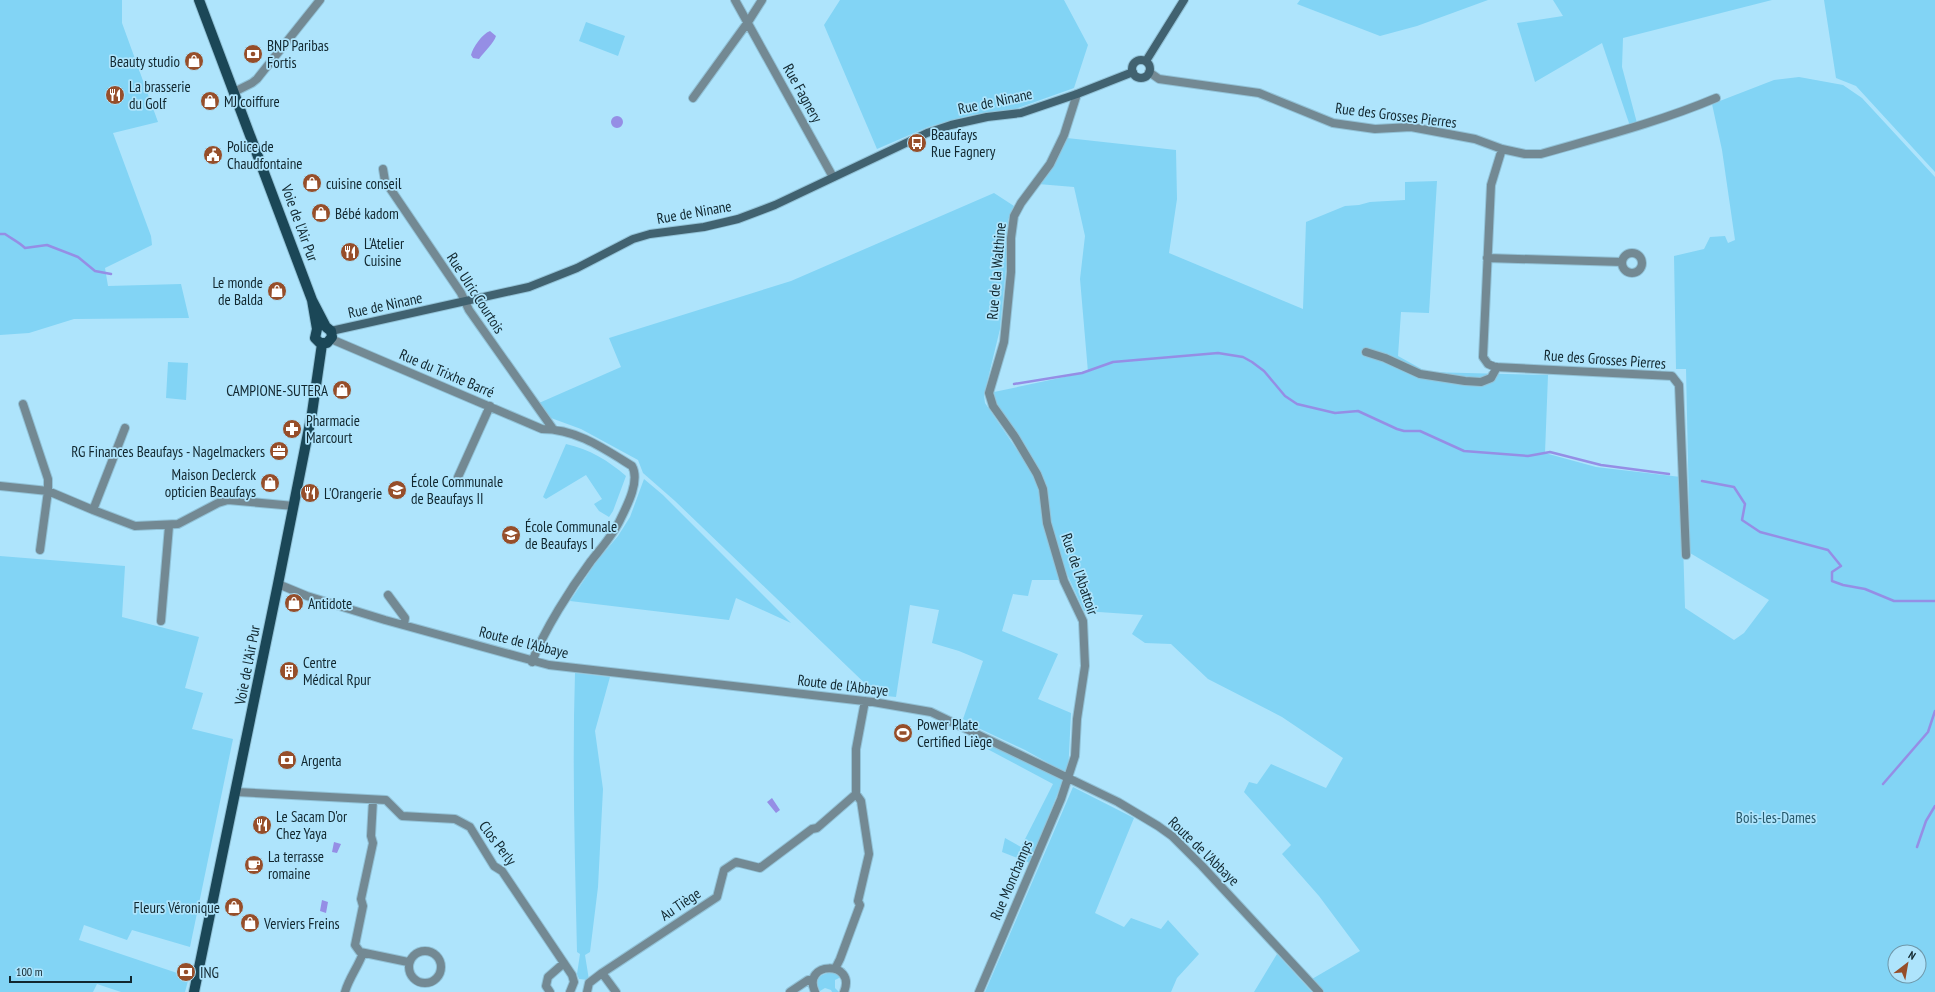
<svg xmlns="http://www.w3.org/2000/svg" width="1935" height="992" viewBox="0 0 1935 992" font-family="'PT Sans Narrow',sans-serif">
<style>
.green{fill:#82d4f5;fill-rule:evenodd}
.water{fill:#958ee5}
.lines{fill:none;stroke-linecap:round;stroke-linejoin:round}
.stream{stroke:#958ee5;stroke-width:2.5}
.street-casing{stroke:#92c2d7;stroke-width:10}
.secondary-casing{stroke:#92c2d7;stroke-width:10}
.primary-casing{stroke:#92c2d7;stroke-width:12}
.street{stroke:#738993;stroke-width:8}
.secondary{stroke:#416270;stroke-width:8}
.primary{stroke:#1b4757;stroke-width:10}
.labels{text-anchor:middle;dominant-baseline:central;stroke-width:3.5;stroke-linejoin:round;paint-order:stroke}
.poi-label{font-size:15px;fill:#11272f;stroke:#aee4fc;text-anchor:start}
.street-label{font-size:15px;fill:#11272f;stroke:#aee4fc}
.park-label{font-size:15px;fill:#26596c;stroke:#aee4fc}
</style>
<rect width="100%" height="100%" fill="#aee4fc"/>
<path class="green" d="M0,0h122v23l36,99 -45,11 38,103 1,9 -47,23 3,18 73,-2 8,34 -115,1 -45,14 -29,2z
M840,0h224l24,45 -14,43 -59,21 -44,6 -43,12 -51,22 -53,-124z
M1300,0h188l-71,26 -37,10 -83,-32z
M1553,0h219l-149,38 -1,29 15,56 -7,3 -28,-83 -67,39 -18,-59 46,-7z
M1824,0h111v172l-79,-86 -20,-8z
M586,22l39,14 -7,20 -39,-15z
M1799,77l44,8 19,13 73,79v815h-611l-12,-13 48,-28 -41,-55 -37,-42 9,-9 -47,-53 5,-10 8,2 14,-20 55,24 17,-30 -61,-41 -74,-38 -37,-35 -26,-1 -13,-9 11,-19 -59,-4 -18,-39 -17,-57 -5,-33 -17,-34 -32,-44 -1,-12 94,-20 -8,-93 5,-43 -11,-49 -36,-3 29,-46 109,12 1,49 -8,54 134,56 3,-87 39,-16 14,-1 11,-3 35,-2v-18l32,-1 -8,132 -28,-1 -3,44 29,16 121,3 -3,78 51,14 85,10 4,131 49,32 10,-7 25,-33 -79,-47 -4,-184h-10l-2,-113 30,-7 6,-12 15,-1 3,7 7,-3 -13,-90 -10,-46 62,-24zM1895,952h24v24h-24z
M994,193l20,13 -6,14 -2,48 -6,61 -16,66 1,8 52,76 24,101h-29l-4,16 -15,-2 -11,37 56,23 -20,45 33,14 -3,61 -43,-24 -51,-24 -11,-7 20,-58 -24,-10 -27,-8 7,-33 -29,-5 -14,92 -19,-2 -202,-194 -32,-28 -5,-13 -57,-31 -30,-11 -12,-15 82,-36 -12,-29 182,-57z
M168,362l20,1 -2,37 -20,-2z
M566,444c23,5 43,17 60,32l-13,35 -4,6 -10,-6 -5,-7 8,-5 -16,-24 -40,24 -3,-2z
M644,479l19,16 128,128 -55,-25 -7,22 -159,-19 26,-39 22,-26 12,-19z
M0,556l125,10 -3,51 77,20 -14,51 18,5 -11,36 41,10 -43,208 -58,-17 -5,10 -43,-15 -5,15 110,37 -4,15h-64l-24,-8 -4,8h-93z
M575,673l35,4 -15,54 8,58 -5,98 -8,65 -5,3 4,25 -10,-1 -2,-5 3,-20 -3,-2c-2,-93 -5,-186 -2,-279z
M979,737l84,43 -33,83 -28,-11 3,-14 16,9 32,-63 -75,-40z
M1073,787l61,31 -39,95 29,14 7,-9 30,11 7,-9 31,34 -22,24 -6,14h-186z
M1277,954l35,38h-58z
M834,972l7,5 -6,3v8l4,4h-7l-1,-2 -6,-2 -5,3c-8,-13 2,-18 14,-19z"/>
<path class="water" d="M490,31l6,5c-2,7 -12,16 -17,23l-6,-1 -2,-3c2,-8 11,-21 19,-24z
M611 122a6 6 0 1 1 12 0a6 6 0 1 1-12 0Z
M772,798l8,12 -4,3 -9,-11z
M334,842l7,2 -4,9 -5,-1z
M322,900l6,2 -2,11 -6,-2z"/>
<g class="lines">
<path class="stream" d="M0,234h5c7,5 14,8 20,14l22,-3 31,12 17,14 16,3
M1014,384l68,-11 31,-11 105,-9 25,4 9,5 12,9 21,25 12,8 38,9 23,-2 39,18 7,2h16l44,20 64,5 22,-4 51,13 68,9
M1702,481l32,6 11,17 -3,16 18,12 68,18 13,16 -9,6v9l11,4 22,4 29,12h41
M1883,784l45,-52 7,-21
M1917,847l9,-26 9,-15"/>
<defs>
<path id="street" d="M735,0l98,177
M1149,72l10,7 100,14 74,30 42,6 36,-2 64,12 27,10 23,5h16c59,-17 118,-32 175,-56
M234,92l18,-9 5,-4 63,-79
M693,98l55,-76 14,-22
M1502,149l-11,36 -8,172 5,7 7,3 177,9 7,9 7,170
M383,169l2,12 76,112 8,17 84,119
M1622 263a10 10 0 1 1 20 0a10 10 0 1 1-20 0Z
M1487,258l135,4
M331,339l211,90c34,0 61,19 90,37 8,14 -4,38 -11,52 -7,16 -19,29 -30,43 -20,27 -47,69 -59,101
M1366,352l19,6 35,16 45,7 16,1 10,-4 6,-11
M23,404l25,75v12l-8,59
M458,477l32,-71
M0,486l48,5 45,19 42,16 43,-2 40,-21 10,-3 66,6
M93,510l32,-82
M278,584l29,12 78,24 164,45 324,37 58,10 187,90 40,24 14,10 30,30 117,126
M388,595l17,23 -1,7
M161,621l8,-95
M236,792l150,8 16,16 53,3 15,8 24,39 8,5 70,104 2,7 -4,10
M373,800l-2,36 2,7 -12,56 2,7 -8,39 5,7 48,10
M409 967a16 16 0 1 1 32 0a16 16 0 1 1-32 0Z
M835,969l5,-10 20,-54 -2,-4 11,-47 -8,-53 -5,-7
M602,973l14,19
M345,992c4,-14 13,-25 18,-39
M550,992l-4,-6 2,-9 16,-14
M587,992l2,-9 13,-10 115,-76 7,-27 12,-8 24,6 52,-39 5,-1 39,-34v-45l9,-48
M790,992l18,-12h5
M815,992c-14,-31 42,-32 29,0
M979,992l82,-193 14,-43 2,-37 8,-53 -2,-45 -19,-40 -17,-58 -4,-34 -6,-15 -22,-37 -22,-31 -4,-13 15,-51 7,-70v-34l3,-22 7,-13 29,-39 14,-29 13,-41"/>
<path id="secondary" d="M1132 69a9 9 0 1 1 18 0a9 9 0 1 1-18 0Z
M1146,61l38,-61
M331,331l198,-44 48,-19 56,-29 17,-5 54,-7 34,-8 37,-14 152,-72 24,-8 36,-8 34,-4 56,-19 56,-22"/>
<path id="primary" d="M199,0l113,300 14,27 5,4 1,6 -5,6h-7l-5,-5 2,-9 -5,-29
M194,992l84,-408 34,-171 10,-69"/>
</defs>
<use href="#street" class="street-casing"/>
<use href="#secondary" class="secondary-casing"/>
<use href="#primary" class="primary-casing"/>
<use href="#street" class="street"/>
<use href="#secondary" class="secondary"/>
<use href="#primary" class="primary"/>
</g>
<defs>
<symbol id="bank-disc" viewBox="-11 -11 22 22"><circle r="9.5" fill="#964e2a" stroke="#aee4fc"/><path d="M-6-4H6V4H-6ZM0-2.3a2.3 2.3 0 1 0 0 4.6a2.3 2.3 0 1 0 0-4.6Z" fill="#fff"/></symbol>
<symbol id="shop-disc" viewBox="-11 -11 22 22"><circle r="9.5" fill="#964e2a" stroke="#aee4fc"/><path d="M-5-2.5h2.3a2.7 3.5 0 0 1 5.4 0H5L5.5 6h-11ZM-1.5-2.5h3a1.5 2.3 0 0 0-3 0Z" fill="#fff"/></symbol>
<symbol id="restaurant-disc" viewBox="-11 -11 22 22"><circle r="9.5" fill="#964e2a" stroke="#aee4fc"/><path d="M-5-6h1v4h1v-4h1v4h1v-4h1v5L-1.5 .5V6h-2V.5L-5-1ZM5-6V6H3V1.5H1.5Q1.5-4 5-6Z" fill="#fff"/></symbol>
<symbol id="bus-disc" viewBox="-11 -11 22 22"><circle r="9.5" fill="#964e2a" stroke="#aee4fc"/><path d="M-5-6H5V4H4V6H2V4H-2V6H-4V4H-5ZM-3.5-4V0h7V-4ZM-3.5 1.2v1.5H-2V1.2ZM2 1.2v1.5H3.5V1.2Z" fill="#fff"/></symbol>
<symbol id="civic-disc" viewBox="-11 -11 22 22"><circle r="9.5" fill="#964e2a" stroke="#aee4fc"/><path d="M-.6-6.5H3V-4.5H.6V-3L4-1V1h2V6H-6V1h2V-1L-.6-3ZM-1.2 2.5V6h2.4V2.5Z" fill="#fff"/></symbol>
<symbol id="pharmacy-disc" viewBox="-11 -11 22 22"><circle r="9.5" fill="#964e2a" stroke="#aee4fc"/><path d="M-2-6h4v4h4v4h-4v4h-4v-4h-4v-4h4Z" fill="#fff"/></symbol>
<symbol id="office-disc" viewBox="-11 -11 22 22"><circle r="9.5" fill="#964e2a" stroke="#aee4fc"/><path d="M-6-3h4V-5.5h4V-3h4V5H-6ZM-1-4.5V-3h2v-1.5ZM-6 0V1H6V0Z" fill="#fff"/></symbol>
<symbol id="school-disc" viewBox="-11 -11 22 22"><circle r="9.5" fill="#964e2a" stroke="#aee4fc"/><path d="M0-5L7-2L0 1L-7-2ZM-4 1L0 2.5L4 1V4Q0 6-4 4Z" fill="#fff"/></symbol>
<symbol id="building-disc" viewBox="-11 -11 22 22"><circle r="9.5" fill="#964e2a" stroke="#aee4fc"/><path d="M-4-6H4V6H1V3H-1V6H-4ZM-2.5-4.3h1.7v1.8h-1.7ZM.8-4.3h1.7v1.8H.8ZM-2.5-1h1.7V.8h-1.7ZM.8-1h1.7V.8H.8Z" fill="#fff"/></symbol>
<symbol id="stadium-disc" viewBox="-11 -11 22 22"><circle r="9.5" fill="#964e2a" stroke="#aee4fc"/><path d="M0-5a6.5 5 0 1 0 0 10a6.5 5 0 1 0 0-10ZM-3.5-1.8h7v3.6h-7Z" fill="#fff"/></symbol>
<symbol id="cafe-disc" viewBox="-11 -11 22 22"><circle r="9.5" fill="#964e2a" stroke="#aee4fc"/><path d="M-5.5-4.5H6V0H3Q3 3.5 0 3.5H-2.5Q-5.5 3.5-5.5 0ZM3-3.2v2h1.7v-2ZM-6 4.5H4V6H-6Z" fill="#fff"/></symbol>
</defs>
<g fill-rule="evenodd">
<use href="#bank-disc" x="242" y="43" width="22" height="22"/>
<use href="#shop-disc" x="183" y="50" width="22" height="22"/>
<use href="#restaurant-disc" x="104" y="84" width="22" height="22"/>
<use href="#shop-disc" x="199" y="90" width="22" height="22"/>
<use href="#bus-disc" x="906" y="132" width="22" height="22"/>
<use href="#civic-disc" x="202" y="144" width="22" height="22"/>
<use href="#shop-disc" x="301" y="172" width="22" height="22"/>
<use href="#shop-disc" x="310" y="202" width="22" height="22"/>
<use href="#restaurant-disc" x="339" y="241" width="22" height="22"/>
<use href="#shop-disc" x="266" y="280" width="22" height="22"/>
<use href="#shop-disc" x="331" y="379" width="22" height="22"/>
<use href="#pharmacy-disc" x="281" y="418" width="22" height="22"/>
<use href="#office-disc" x="268" y="440" width="22" height="22"/>
<use href="#shop-disc" x="259" y="472" width="22" height="22"/>
<use href="#school-disc" x="386" y="479" width="22" height="22"/>
<use href="#restaurant-disc" x="299" y="482" width="22" height="22"/>
<use href="#school-disc" x="500" y="524" width="22" height="22"/>
<use href="#shop-disc" x="283" y="592" width="22" height="22"/>
<use href="#building-disc" x="278" y="660" width="22" height="22"/>
<use href="#stadium-disc" x="892" y="722" width="22" height="22"/>
<use href="#bank-disc" x="276" y="749" width="22" height="22"/>
<use href="#restaurant-disc" x="251" y="814" width="22" height="22"/>
<use href="#cafe-disc" x="243" y="854" width="22" height="22"/>
<use href="#shop-disc" x="223" y="896" width="22" height="22"/>
<use href="#shop-disc" x="239" y="912" width="22" height="22"/>
<use href="#bank-disc" x="175" y="961" width="22" height="22"/>
</g>
<g class="labels">
<g class="poi-label">
<text x="267" y="45">BNP Paribas<tspan x="267" dy="17">Fortis</tspan></text>
<text x="180" y="61" text-anchor="end">Beauty studio</text>
<text x="129" y="86">La brasserie<tspan x="129" dy="17">du Golf</tspan></text>
<text x="224" y="101">MJ coiffure</text>
<text x="931" y="134">Beaufays<tspan x="931" dy="17">Rue Fagnery</tspan></text>
<text x="227" y="146">Police de<tspan x="227" dy="17">Chaudfontaine</tspan></text>
<text x="326" y="183">cuisine conseil</text>
<text x="335" y="213">Bébé kadom</text>
<text x="364" y="243">L'Atelier<tspan x="364" dy="17">Cuisine</tspan></text>
<text x="263" y="282" text-anchor="end">Le monde<tspan x="263" dy="17">de Balda</tspan></text>
<text x="328" y="390" text-anchor="end">CAMPIONE-SUTERA</text>
<text x="306" y="420">Pharmacie<tspan x="306" dy="17">Marcourt</tspan></text>
<text x="265" y="451" text-anchor="end">RG Finances Beaufays - Nagelmackers</text>
<text x="256" y="474" text-anchor="end">Maison Declerck<tspan x="256" dy="17">opticien Beaufays</tspan></text>
<text x="411" y="481">École Communale<tspan x="411" dy="17">de Beaufays II</tspan></text>
<text x="324" y="493">L'Orangerie</text>
<text x="525" y="526">École Communale<tspan x="525" dy="17">de Beaufays I</tspan></text>
<text x="308" y="603">Antidote</text>
<text x="303" y="662">Centre<tspan x="303" dy="17">Médical Rpur</tspan></text>
<text x="917" y="724">Power Plate<tspan x="917" dy="17">Certified Liège</tspan></text>
<text x="301" y="760">Argenta</text>
<text x="276" y="816">Le Sacam D'or<tspan x="276" dy="17">Chez Yaya</tspan></text>
<text x="268" y="856">La terrasse<tspan x="268" dy="17">romaine</tspan></text>
<text x="220" y="907" text-anchor="end">Fleurs Véronique</text>
<text x="264" y="923">Verviers Freins</text>
<text x="200" y="972">ING</text>
</g>
<g class="street-label">
<text transform="translate(803 93) rotate(61)">Rue Fagnery</text>
<text transform="translate(995 101) rotate(-12)">Rue de Ninane</text>
<text transform="translate(1396 115) rotate(7)">Rue des Grosses Pierres</text>
<text transform="translate(694 212) rotate(-10)">Rue de Ninane</text>
<text transform="translate(300 223) rotate(70)">Voie de l'Air Pur</text>
<text transform="translate(996 271) rotate(-85)">Rue de la Walthine</text>
<text transform="translate(476 293) rotate(57)">Rue Ulric Courtois</text>
<text transform="translate(385 305) rotate(-12)">Rue de Ninane</text>
<text transform="translate(1605 359) rotate(4)">Rue des Grosses Pierres</text>
<text transform="translate(447 373) rotate(23)">Rue du Trixhe Barré</text>
<text transform="translate(1080 574) rotate(71)">Rue de l'Abattoir</text>
<text transform="translate(524 642) rotate(14)">Route de l'Abbaye</text>
<text transform="translate(247 665) rotate(-79)">Voie de l'Air Pur</text>
<text transform="translate(843 685) rotate(7)">Route de l'Abbaye</text>
<text transform="translate(498 843) rotate(53)">Clos Perly</text>
<text transform="translate(1204 851) rotate(44)">Route de l'Abbaye</text>
<text transform="translate(1011 880) rotate(-67)">Rue Monchamps</text>
<text transform="translate(680 904) rotate(-34)">Au Tiège</text>
</g>
<g class="park-label">
<text x="1776" y="817">Bois-les-Dames</text>
</g>
</g>
<g transform="translate(1907 964) rotate(31)"><circle r="19" fill="#aee4fc" stroke="#6f98aa"/>
<path d="M0-3L7 15L0 10L-7 15Z" fill="#964e2a"/>
<text y="-6" font-size="11" font-weight="bold" text-anchor="middle" fill="#11272f">N</text>
</g>
<path d="M10 976v6h121v-6" fill="none" stroke="#11272f" stroke-width="2"/>
<text x="16" y="976" font-size="12" fill="#11272f" stroke="#aee4fc" stroke-width="3" paint-order="stroke">100 m</text>
</svg>
